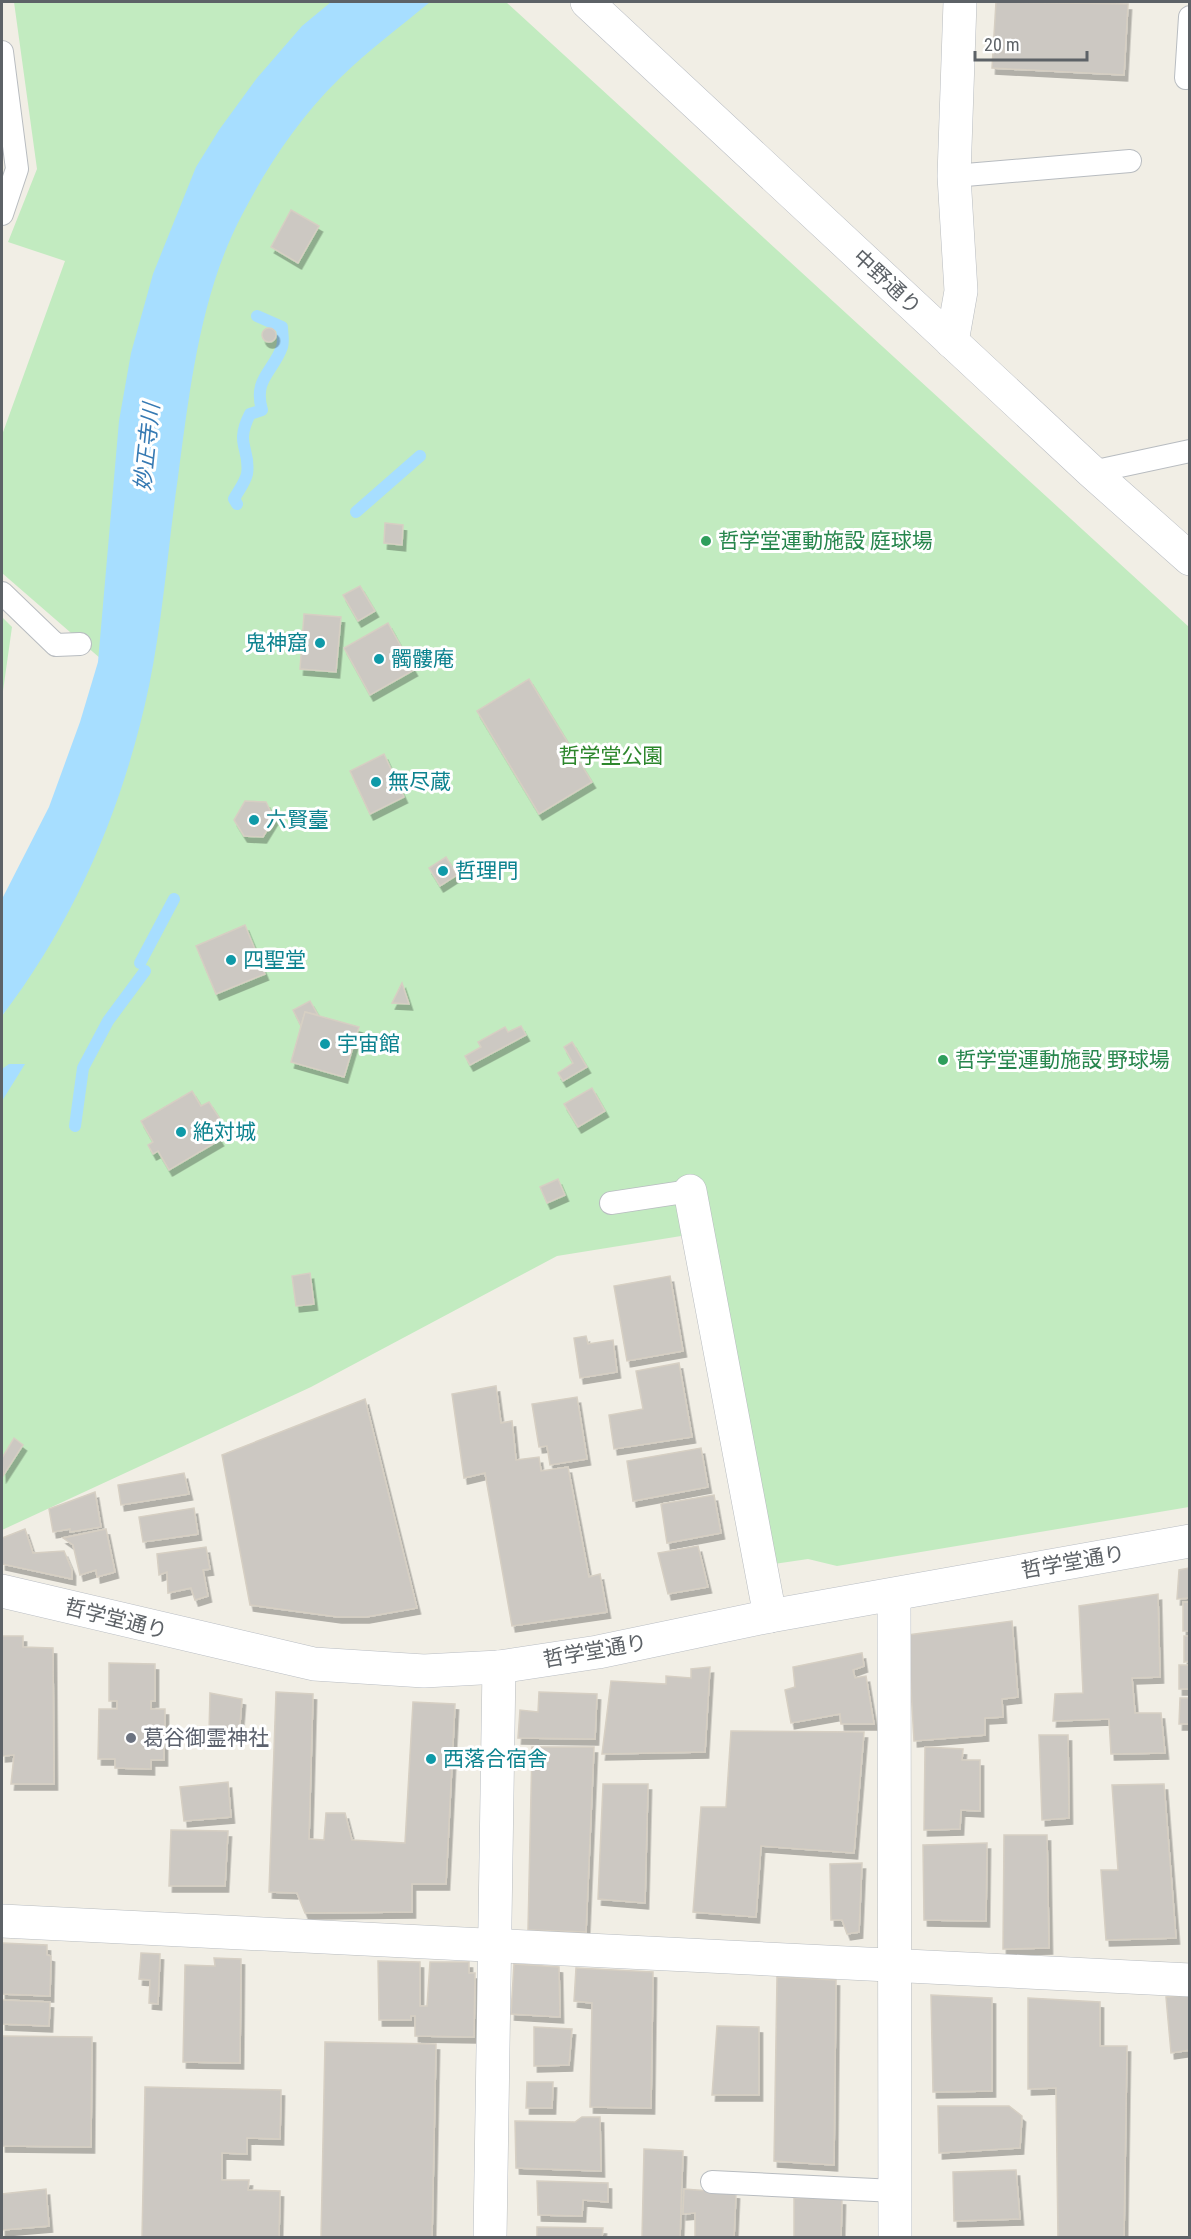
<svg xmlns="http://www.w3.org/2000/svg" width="1191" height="2239" viewBox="0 0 1191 2239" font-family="'Roboto Condensed','Noto Sans JP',sans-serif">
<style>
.green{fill:#c2ebc0}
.water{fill:#a7deff}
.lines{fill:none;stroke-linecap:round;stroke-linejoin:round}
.stream{stroke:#a7deff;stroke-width:12}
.building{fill:#ccc8c2;stroke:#d6cfc3;stroke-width:1.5;filter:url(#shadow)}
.lane-casing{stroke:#b8bcc0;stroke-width:24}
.street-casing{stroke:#b8bcc0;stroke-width:34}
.secondary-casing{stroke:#b9bdc3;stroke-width:34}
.lane{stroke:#fff;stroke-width:22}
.street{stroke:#fff;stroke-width:33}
.secondary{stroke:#fff;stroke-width:33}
.leisure-dot{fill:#2e9e5b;stroke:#fff;stroke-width:2}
.culture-dot{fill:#0f9aa8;stroke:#fff;stroke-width:2}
.worship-dot{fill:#6b7280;stroke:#fff;stroke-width:2}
.labels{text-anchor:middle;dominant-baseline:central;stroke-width:6;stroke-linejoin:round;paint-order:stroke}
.street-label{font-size:21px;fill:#5d6267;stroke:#fff}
.leisure-label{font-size:21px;fill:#27864d;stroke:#fff;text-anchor:start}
.culture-label{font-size:21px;fill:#0d838f;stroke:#fff;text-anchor:start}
.park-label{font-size:21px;fill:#2d872c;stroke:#fff}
.worship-label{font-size:21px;fill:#5b616d;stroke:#fff;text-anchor:start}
.water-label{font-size:22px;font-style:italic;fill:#367ab3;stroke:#fff}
</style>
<defs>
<filter id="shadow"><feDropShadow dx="3.5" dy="6" stdDeviation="0" flood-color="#0004"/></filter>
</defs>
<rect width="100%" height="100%" fill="#f1eee5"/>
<!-- green -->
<g class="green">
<polygon points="14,2 506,2 1189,627 1189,1507 837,1566 808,1559 774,1564 706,1232 557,1256 311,1387 2,1530 2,1016 54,937 131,685 2,573 2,435 65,261 8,242 37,169"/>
<polygon points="2,617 12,627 2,698"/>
</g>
<!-- water -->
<g class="water">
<path d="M331 2H430C400 27 367 51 339 79 300 117 268 165 243 213 200 293 190 389 178 477 168 546 163 618 149 686 124 805 76 919 2 1016V899L49 807 80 722 98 662 119 421 131 353 153 274 196 167 219 130 257 78 302 26Z"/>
<polygon points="9,1064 25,1064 2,1101 2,1069"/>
</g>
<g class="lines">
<!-- stream -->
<g class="stream">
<path d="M237 504 234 499C238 491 245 483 247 474 251 449 234 445 250 414L262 410C253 379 273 372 282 347 284 341 282 333 282 327L257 316"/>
<polyline points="356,512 420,456"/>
<polyline points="140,963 174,899"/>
<polyline points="75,1126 83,1068 108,1021 145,971"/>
</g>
</g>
<!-- building -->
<g class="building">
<polygon points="996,2 1128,4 1124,75 992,68"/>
<polygon points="291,210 319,226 298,263 271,247"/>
<circle cx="269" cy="335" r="7"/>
<polygon points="385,523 403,525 402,545 384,543"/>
<polygon points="360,586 375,611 358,621 343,595"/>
<polygon points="304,614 341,617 336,672 300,669"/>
<polygon points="388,623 414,670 370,695 344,648"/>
<polygon points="529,679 592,782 539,814 477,711"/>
<polygon points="384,754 404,797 370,814 350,771"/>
<polygon points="245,801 266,802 274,819 263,837 244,836 234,820"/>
<polygon points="446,857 457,875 440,886 429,868"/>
<polygon points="245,925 265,974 216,994 196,946"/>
<polygon points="402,983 409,1004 392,1003"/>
<polygon points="310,1001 318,1015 305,1012 301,1026 293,1010"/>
<polygon points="305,1012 359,1027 344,1077 291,1062"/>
<polygon points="521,1026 526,1035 470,1065 465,1056 481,1047 478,1042 505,1027 508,1032"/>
<polygon points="572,1042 587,1067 563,1081 558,1073 573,1063 564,1047"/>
<polygon points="592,1088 605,1111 578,1127 564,1104"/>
<polygon points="192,1091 201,1106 209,1102 220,1119 211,1124 220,1140 169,1170 158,1151 153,1154 148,1145 153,1142 141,1121"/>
<polygon points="558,1179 565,1195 547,1203 540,1187"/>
<polygon points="310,1273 314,1304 296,1306 292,1276"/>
<polygon points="670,1276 683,1351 627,1361 614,1286"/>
<polygon points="586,1336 588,1344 613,1340 617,1372 580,1378 574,1338"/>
<polygon points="679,1363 692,1437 614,1449 609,1415 643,1409 636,1371"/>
<polygon points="496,1386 501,1423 512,1421 516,1460 539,1457 541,1471 568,1467 589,1577 600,1574 607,1612 512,1626 485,1473 464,1478 452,1394"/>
<polygon points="577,1397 587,1459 550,1465 547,1446 539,1447 532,1404"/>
<polygon points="365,1399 417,1608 366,1617 338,1617 250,1605 222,1455"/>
<polygon points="14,1438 23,1445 3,1476 2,1458"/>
<polygon points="701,1448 708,1487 633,1501 627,1461"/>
<polygon points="184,1473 189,1494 121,1505 118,1485"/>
<polygon points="95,1492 101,1527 70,1532 70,1529 53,1532 49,1509"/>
<polygon points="714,1495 721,1533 667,1543 661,1504"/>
<polygon points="194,1508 198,1534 143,1542 139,1517"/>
<polygon points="25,1529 33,1553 64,1551 72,1570 72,1579 2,1564 2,1538"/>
<polygon points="106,1529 115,1572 97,1577 96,1570 80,1575 73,1545 63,1538"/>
<polygon points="698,1546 708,1587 668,1594 658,1553"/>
<polygon points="206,1547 210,1569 203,1570 208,1596 195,1600 191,1588 168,1593 167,1572 159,1575 157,1554"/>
<polygon points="1190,1568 1190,1598 1177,1599 1179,1570"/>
<polygon points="1158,1594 1160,1677 1132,1678 1135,1713 1161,1713 1165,1753 1111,1754 1109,1719 1053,1721 1055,1694 1083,1693 1079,1606"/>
<rect x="1183" y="1602" width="7" height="29"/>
<polygon points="1012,1621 1018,1697 1002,1699 1003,1717 985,1718 985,1735 914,1741 908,1635"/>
<polygon points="2,1636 23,1636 23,1647 53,1648 54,1784 11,1784 14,1755 2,1756"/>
<polygon points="1184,1636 1190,1636 1190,1661 1184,1662"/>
<polygon points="862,1653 864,1666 853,1670 855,1678 866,1676 874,1724 841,1724 840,1714 791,1723 785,1690 795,1687 793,1667"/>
<polygon points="109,1663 155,1664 155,1701 151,1701 151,1709 165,1709 165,1730 170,1730 170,1736 164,1739 164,1760 151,1760 151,1769 115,1768 115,1759 98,1759 99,1709 117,1709 117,1701 109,1701"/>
<rect x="1179" y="1665" width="11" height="24"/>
<polygon points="710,1667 705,1752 602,1754 611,1681 666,1684 666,1676 691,1678 691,1669"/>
<polygon points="276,1692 313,1694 309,1839 324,1840 326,1813 345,1813 352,1840 405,1843 413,1702 455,1704 446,1884 412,1884 412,1912 305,1913 297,1893 269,1892"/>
<polygon points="539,1692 597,1694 595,1739 518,1738 520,1710 538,1712"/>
<polygon points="210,1693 242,1699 239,1736 209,1733"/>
<polygon points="1180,1698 1190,1698 1190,1724 1179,1724"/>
<polygon points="731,1731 864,1732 854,1853 761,1846 756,1917 693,1912 701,1807 726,1807"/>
<polygon points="1039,1735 1068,1735 1069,1818 1042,1820"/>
<polygon points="532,1747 594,1747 586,1932 528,1930"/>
<polygon points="925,1747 963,1749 962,1760 980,1760 980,1811 961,1810 960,1829 924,1830"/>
<polygon points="228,1782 231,1817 184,1821 180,1787"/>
<polygon points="603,1784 648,1784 645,1903 598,1899"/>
<polygon points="1164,1784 1176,1938 1106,1940 1101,1870 1118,1870 1112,1785"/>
<polygon points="171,1830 228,1831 225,1886 169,1886"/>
<polygon points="1004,1835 1047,1835 1049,1948 1003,1949"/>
<polygon points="987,1843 986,1921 924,1920 923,1845"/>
<polygon points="862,1863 859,1932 847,1934 842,1920 831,1920 830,1864"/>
<polygon points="2,1943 47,1945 47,1955 51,1956 50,1996 2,1994"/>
<polygon points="141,1953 160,1954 158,2004 149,2003 150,1980 139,1979"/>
<polygon points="214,1958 241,1959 240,2063 183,2062 185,1965 215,1966"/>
<polygon points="378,1961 420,1962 420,2006 427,2006 430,1962 469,1962 469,1973 475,1973 474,2037 415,2036 415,2016 411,2016 411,2020 379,2020"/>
<polygon points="514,1964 559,1967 560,2017 511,2014"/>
<polygon points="576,1968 653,1972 651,2108 590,2107 592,2003 574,2001"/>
<polygon points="777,1977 836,1980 834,2165 774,2161"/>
<polygon points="931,1995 992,1998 992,2091 933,2092"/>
<polygon points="1190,1995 1190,2050 1171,2053 1166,1997"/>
<polygon points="1028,1998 1100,2002 1100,2046 1127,2046 1124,2238 1058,2238 1056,2088 1028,2089"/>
<polygon points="2,2000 50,2002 49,2026 2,2024"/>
<polygon points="717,2026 759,2027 759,2095 712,2095"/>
<polygon points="534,2027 572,2029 569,2065 534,2066"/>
<polygon points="2,2036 92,2037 91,2147 2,2146"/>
<polygon points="325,2042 436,2044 432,2238 321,2238"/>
<polygon points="527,2082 553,2082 552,2108 526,2108"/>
<polygon points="145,2087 281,2090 280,2139 247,2138 247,2154 222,2153 222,2180 249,2180 248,2190 280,2191 279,2238 142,2238"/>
<polygon points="938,2106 1009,2106 1022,2116 1020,2148 939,2153"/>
<polygon points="582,2117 600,2117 601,2171 516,2168 515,2121 575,2122"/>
<polygon points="644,2149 683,2151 680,2238 642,2238"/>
<polygon points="1016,2170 1020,2219 954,2221 953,2172"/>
<polygon points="537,2181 608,2183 608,2202 583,2200 582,2216 538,2215"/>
<polygon points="46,2189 49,2226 2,2230 2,2194"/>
<polygon points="684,2189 736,2193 734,2238 695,2238 695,2213 683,2214"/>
<polygon points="794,2198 842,2199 841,2238 794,2238"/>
<polygon points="537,2227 603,2228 602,2238 537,2238"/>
</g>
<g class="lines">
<!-- lane casing -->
<g class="lane-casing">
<g id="lane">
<polyline points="2,52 17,169 2,214"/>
<polyline points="1186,78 1190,17"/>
<polyline points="954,176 1130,161"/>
<polyline points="1092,472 1190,451"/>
<polyline points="2,593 56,645 80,644"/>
<polyline points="611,1203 690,1191"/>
<polyline points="712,2182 895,2191"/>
</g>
</g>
<!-- street casing -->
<g class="street-casing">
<g id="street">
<polyline points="952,342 961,291 954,176 960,2"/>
<polyline points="690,1191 770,1616"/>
<polyline points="894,1595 895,2238"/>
<polyline points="2,1921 1190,1980"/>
<polyline points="490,2238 499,1667"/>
</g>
</g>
<!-- secondary casing -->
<g class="secondary-casing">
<g id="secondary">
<polyline points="587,2 1092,472 1190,559"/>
<polyline points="2,1591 314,1664 424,1671 499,1667 598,1652 770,1616 1190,1541"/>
</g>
</g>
<!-- lane -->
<use href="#lane" class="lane"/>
<!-- street -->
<use href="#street" class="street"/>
<!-- secondary -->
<use href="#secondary" class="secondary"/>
</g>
<!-- markers -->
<g class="leisure-dot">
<circle cx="706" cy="541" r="6"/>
<circle cx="943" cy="1060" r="6"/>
</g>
<g class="culture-dot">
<circle cx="320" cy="643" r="6"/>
<circle cx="379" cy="659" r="6"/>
<circle cx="376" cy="782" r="6"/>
<circle cx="254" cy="820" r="6"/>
<circle cx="443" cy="871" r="6"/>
<circle cx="231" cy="960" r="6"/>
<circle cx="325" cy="1044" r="6"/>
<circle cx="181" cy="1132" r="6"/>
<circle cx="431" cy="1759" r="6"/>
</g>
<circle class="worship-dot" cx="131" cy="1738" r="6"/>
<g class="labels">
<!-- street labels -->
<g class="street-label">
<text transform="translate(887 282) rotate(43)">中野通り</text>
<text transform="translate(1073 1562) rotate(-10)">哲学堂通り</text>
<text transform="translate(116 1619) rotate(14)">哲学堂通り</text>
<text transform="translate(595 1651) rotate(-10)">哲学堂通り</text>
</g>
<!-- leisure labels -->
<g class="leisure-label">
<text x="718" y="541">哲学堂運動施設 庭球場</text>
<text x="955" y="1060">哲学堂運動施設 野球場</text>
</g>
<!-- culture labels -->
<g class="culture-label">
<text x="308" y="643" text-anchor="end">鬼神窟</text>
<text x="391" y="659">髑髏庵</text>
<text x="388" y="782">無尽蔵</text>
<text x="266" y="820">六賢臺</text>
<text x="455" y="871">哲理門</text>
<text x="243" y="960">四聖堂</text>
<text x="337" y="1044">宇宙館</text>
<text x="193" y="1132">絶対城</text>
<text x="443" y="1759">西落合宿舎</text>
</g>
<!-- park labels -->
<g class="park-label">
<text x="611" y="756">哲学堂公園</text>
</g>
<!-- worship labels -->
<g class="worship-label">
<text x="143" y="1738">葛谷御霊神社</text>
</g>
<!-- water labels -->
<g class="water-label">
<text transform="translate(147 447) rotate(-84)">妙正寺川</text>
</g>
</g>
<!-- border -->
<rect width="1191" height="2239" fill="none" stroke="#5d6267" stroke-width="6"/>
<!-- scale -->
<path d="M975 51v9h112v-9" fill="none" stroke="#5d6267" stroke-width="3"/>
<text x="984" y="51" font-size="18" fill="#5d6267" stroke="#ffffff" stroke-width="4.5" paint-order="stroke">20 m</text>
</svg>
